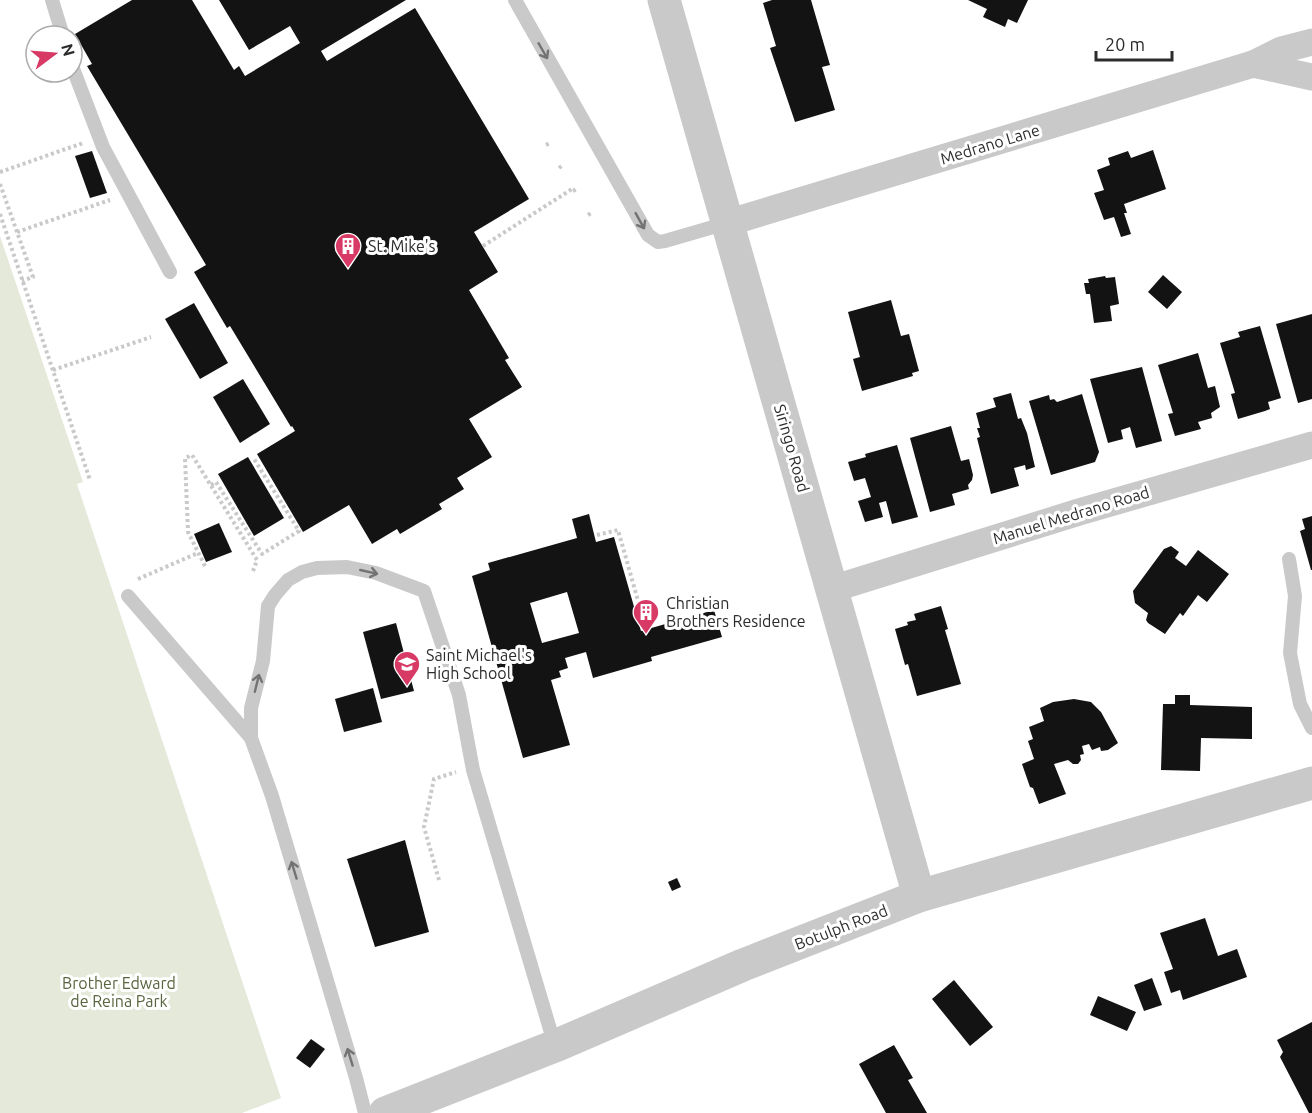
<svg xmlns="http://www.w3.org/2000/svg" width="1312" height="1113" viewBox="0 0 1312 1113" font-family="Ubuntu,sans-serif">
<style>
.green{fill:#e5e9da}
.building{fill:#131313;fill-rule:evenodd}
.lines{fill:none;stroke-linecap:round;stroke-linejoin:round}
.path{stroke:#c9c9c9;stroke-width:4;stroke-dasharray:3 3;stroke-linecap:butt}
.service{stroke:#c9c9c9;stroke-width:14}
.minor{stroke:#c9c9c9;stroke-width:27}
.tertiary{stroke:#c9c9c9;stroke-width:33}
.oneway{stroke:#737373}
.labels{text-anchor:middle;dominant-baseline:central;stroke-width:6;stroke-linejoin:round;paint-order:stroke}
.street-label{font-size:16px;fill:#2c2c2c;stroke:#fff}
.poi-label{font-size:16px;fill:#2c2c2c;stroke:#fff;text-anchor:start}
.park-label{font-size:16px;fill:#57643d;stroke:#fff}
</style>
<rect width="100%" height="100%" fill="#fff"/>
<!-- green -->
<polygon class="green" points="0,236 83,482 77,484 281,1098 242,1113 0,1113"/>
<!-- building -->
<g class="building">
<polygon points="132,0 192,0 234,70 239,66 245,76 300,43 290,26 249,50 219,0 406,0 321,51 327,61 415,8 529,199 474,232 498,272 469,290 509,358 505,360 522,387 469,419 492,457 457,478 464,489 439,504 442,509 400,534 397,529 372,544 349,505 303,532 257,454 295,431 292,426 291,427 230,326 227,328 194,272 206,265 87,66 92,64 75,34"/>
<polygon points="772,0 811,0 830,65 822,67 835,110 795,122 770,48 776,46 763,3"/>
<polygon points="968,0 1028,0 1017,23 1008,19 1005,27 983,17 987,9"/>
<polygon points="1153,150 1166,189 1124,204 1127,213 1124,213 1131,234 1121,237 1114,217 1104,220 1094,193 1104,190 1097,170 1110,165 1108,158 1128,151 1131,158"/>
<polygon points="92,151 107,193 90,198 75,156"/>
<polygon points="1163,275 1182,292 1167,309 1148,292"/>
<polygon points="1105,276 1106,278 1115,277 1119,304 1110,306 1112,321 1094,323 1090,294 1086,294 1084,283 1089,283 1088,279"/>
<polygon points="891,300 901,336 909,334 919,371 912,373 913,376 862,391 853,359 860,357 848,312"/>
<polygon points="194,303 228,363 200,379 165,319"/>
<polygon points="1312,314 1312,399 1298,403 1276,324"/>
<polygon points="1260,326 1281,398 1268,402 1270,409 1265,411 1238,419 1231,394 1235,393 1220,343 1240,337 1238,332"/>
<polygon points="1198,353 1208,388 1215,386 1220,407 1211,413 1212,418 1198,422 1201,429 1175,436 1168,414 1173,413 1158,365"/>
<polygon points="1142,367 1162,441 1136,448 1130,427 1121,430 1123,439 1108,443 1090,379"/>
<polygon points="243,379 270,424 240,443 213,397"/>
<polygon points="1011,393 1018,419 1021,418 1027,433 1035,467 1026,470 1025,465 1014,468 1019,486 991,494 977,438 980,437 977,428 980,428 976,413 996,407 993,398"/>
<polygon points="1082,394 1099,452 1095,462 1051,475 1029,401 1049,395 1050,400 1054,399 1057,402"/>
<polygon points="951,426 961,461 969,459 973,475 972,480 968,485 969,489 952,494 955,505 930,512 910,438"/>
<polygon points="897,445 918,517 892,524 886,501 879,503 883,517 865,522 858,501 871,497 865,478 854,481 848,462 866,457 865,454"/>
<polygon points="248,457 284,518 254,536 218,474"/>
<path d="M589 514 596 542 614 537 641 631 714 610 722 637 651 657 652 661 593 678 586 652 565 658 568 668 559 671 561 677 551 680 570 745 523 758 472 576 490 570 488 563 577 538 572 519ZM567 592 579 633 542 643 530 603Z"/>
<polygon points="1312,516 1312,570 1311,570 1300,531 1305,529 1302,519"/>
<polygon points="219,523 232,552 206,562 194,534"/>
<polygon points="1171,546 1179,552 1175,558 1186,566 1198,550 1229,574 1207,602 1198,595 1183,616 1180,613 1165,634 1148,623 1146,620 1148,613 1135,603 1133,591 1164,549"/>
<polygon points="941,606 948,629 945,630 961,684 917,696 908,664 905,665 895,629 908,625 907,622 916,620 914,614"/>
<polygon points="396,623 414,691 381,699 363,632"/>
<polygon points="373,688 382,722 344,732 335,699"/>
<polygon points="1175,695 1190,695 1190,705 1252,707 1252,739 1201,738 1200,771 1161,770 1163,704 1175,704"/>
<polygon points="1074,699 1091,702 1101,712 1118,743 1108,750 1101,751 1100,747 1092,750 1089,744 1082,746 1084,754 1080,755 1081,760 1078,764 1073,764 1068,760 1054,764 1066,794 1039,804 1033,788 1030,787 1022,764 1034,759 1028,741 1033,739 1029,727 1044,721 1040,708 1053,702"/>
<polygon points="405,840 429,932 375,947 347,859"/>
<polygon points="677,878 681,887 672,891 668,882"/>
<polygon points="1205,918 1218,956 1237,949 1247,977 1183,1000 1180,990 1171,993 1164,972 1173,969 1160,933"/>
<polygon points="1152,978 1162,1005 1144,1011 1134,985"/>
<polygon points="954,980 993,1027 970,1046 932,999"/>
<polygon points="1098,996 1136,1012 1127,1031 1090,1015"/>
<polygon points="1312,1022 1312,1113 1309,1113 1280,1057 1283,1052 1277,1040"/>
<polygon points="311,1039 325,1049 310,1068 296,1058"/>
<polygon points="894,1045 913,1078 908,1080 927,1113 886,1113 859,1064"/>
</g>
<g class="lines">
<!-- path -->
<g class="path">
<polyline points="546,145 550,143"/>
<polyline points="559,168 563,165"/>
<polyline points="0,172 83,143"/>
<polyline points="0,184 33,277 22,281"/>
<polyline points="573,191 577,189"/>
<polyline points="0,214 90,480"/>
<polyline points="588,215 591,213"/>
<polyline points="17,232 110,200"/>
<polyline points="483,246 572,189"/>
<polyline points="53,370 151,337"/>
<polyline points="211,485 216,482 262,554 299,531 254,459"/>
<polyline points="597,535 618,530 646,629"/>
<polyline points="205,566 188,532 185,458 192,455 257,560 253,571"/>
<polyline points="138,579 198,553"/>
<polyline points="439,880 424,827 434,779 456,772"/>
</g>
<!-- service -->
<g class="service">
<polyline points="52,0 63,36"/>
<polyline points="515,0 648,235 658,242 665,241 727,223"/>
<polyline points="72,66 103,147 170,272"/>
<polyline points="1289,559 1295,596 1290,653 1300,704 1312,728"/>
<polyline points="128,596 251,738"/>
<polyline points="365,1113 356,1078 272,796 251,738 251,708 263,661 268,606 275,595 288,580 302,572 317,568 347,567 376,573 424,591 459,695 473,770 555,1046"/>
</g>
<!-- minor -->
<g class="minor">
<polyline points="1253,64 1312,77"/>
<polyline points="727,223 1253,64 1281,50 1312,42"/>
<polyline points="832,589 1079,512 1312,445"/>
</g>
<!-- tertiary -->
<g class="tertiary">
<polyline points="664,0 919,896"/>
<polyline points="385,1113 555,1046 743,965 919,896 1312,783"/>
</g>
</g>
<!-- one-way arrows -->
<defs><path id="oneway-shaft" d="M-6 0H5M1.5-3L5.5 0L1.5 3" fill="none" stroke-width="1.6" stroke-linecap="round" stroke-linejoin="round" transform="scale(1.5)"/></defs>
<g class="oneway">
<use href="#oneway-shaft" transform="translate(543 51) rotate(60)"/>
<use href="#oneway-shaft" transform="translate(640 221) rotate(61)"/>
<use href="#oneway-shaft" transform="translate(369 572) rotate(13)"/>
<use href="#oneway-shaft" transform="translate(257 683) rotate(-76)"/>
<use href="#oneway-shaft" transform="translate(294 870) rotate(-107)"/>
<use href="#oneway-shaft" transform="translate(350 1057) rotate(-107)"/>
</g>
<!-- icons -->
<defs>
<g id="building-pin" transform="scale(1.35)"><path d="M0 17L-7.5 6A9.5 9.5 0 1 1 7.5 6Z" fill="#d73a65" stroke="#fff"/><path d="M-4-6H4V6H1V3H-1V6H-4ZM-2.5-4.3h1.7v1.8h-1.7ZM.8-4.3h1.7v1.8H.8ZM-2.5-1h1.7V.8h-1.7ZM.8-1h1.7V.8H.8Z" fill="#fff"/></g>
<g id="school-pin" transform="scale(1.35)"><path d="M0 17L-7.5 6A9.5 9.5 0 1 1 7.5 6Z" fill="#d73a65" stroke="#fff"/><path d="M0-5L7-2L0 1L-7-2ZM-4 1L0 2.5L4 1V4Q0 6-4 4Z" fill="#fff"/></g>
</defs>
<g fill-rule="evenodd">
<use href="#building-pin" x="348" y="246"/>
<use href="#building-pin" x="646" y="612"/>
<use href="#school-pin" x="407" y="664"/>
</g>
<g class="labels">
<!-- street labels -->
<g class="street-label">
<text transform="translate(990 144) rotate(-17)">Medrano Lane</text>
<text transform="translate(792 448) rotate(74)">Siringo Road</text>
<text transform="translate(1071 515) rotate(-17)">Manuel Medrano Road</text>
<text transform="translate(841 927) rotate(-21)">Botulph Road</text>
</g>
<!-- poi labels -->
<g class="poi-label">
<text x="368" y="246">St. Mike's</text>
<text x="666" y="603">Christian<tspan x="666" dy="18">Brothers Residence</tspan></text>
<text x="426" y="655">Saint Michael's<tspan x="426" dy="18">High School</tspan></text>
</g>
<!-- park labels -->
<g class="park-label">
<text x="119" y="983">Brother Edward<tspan x="119" dy="18">de Reina Park</tspan></text>
</g>
</g>
<!-- north arrow -->
<g transform="translate(54 54) rotate(74)"><circle r="28" fill="#ffffff" stroke="#ababab" stroke-width="1.5"/>
<path d="M0-4.5L10 22L0 15L-10 22Z" fill="#d73a65"/>
<text y="-9" font-size="16" font-weight="bold" text-anchor="middle" fill="#2c2c2c">N</text>
</g>
<!-- scale -->
<path d="M1096 51v9h76v-9" fill="none" stroke="#2c2c2c" stroke-width="3"/>
<text x="1105" y="51" font-size="18" fill="#2c2c2c" stroke="#ffffff" stroke-width="4.5" paint-order="stroke">20 m</text>
</svg>
